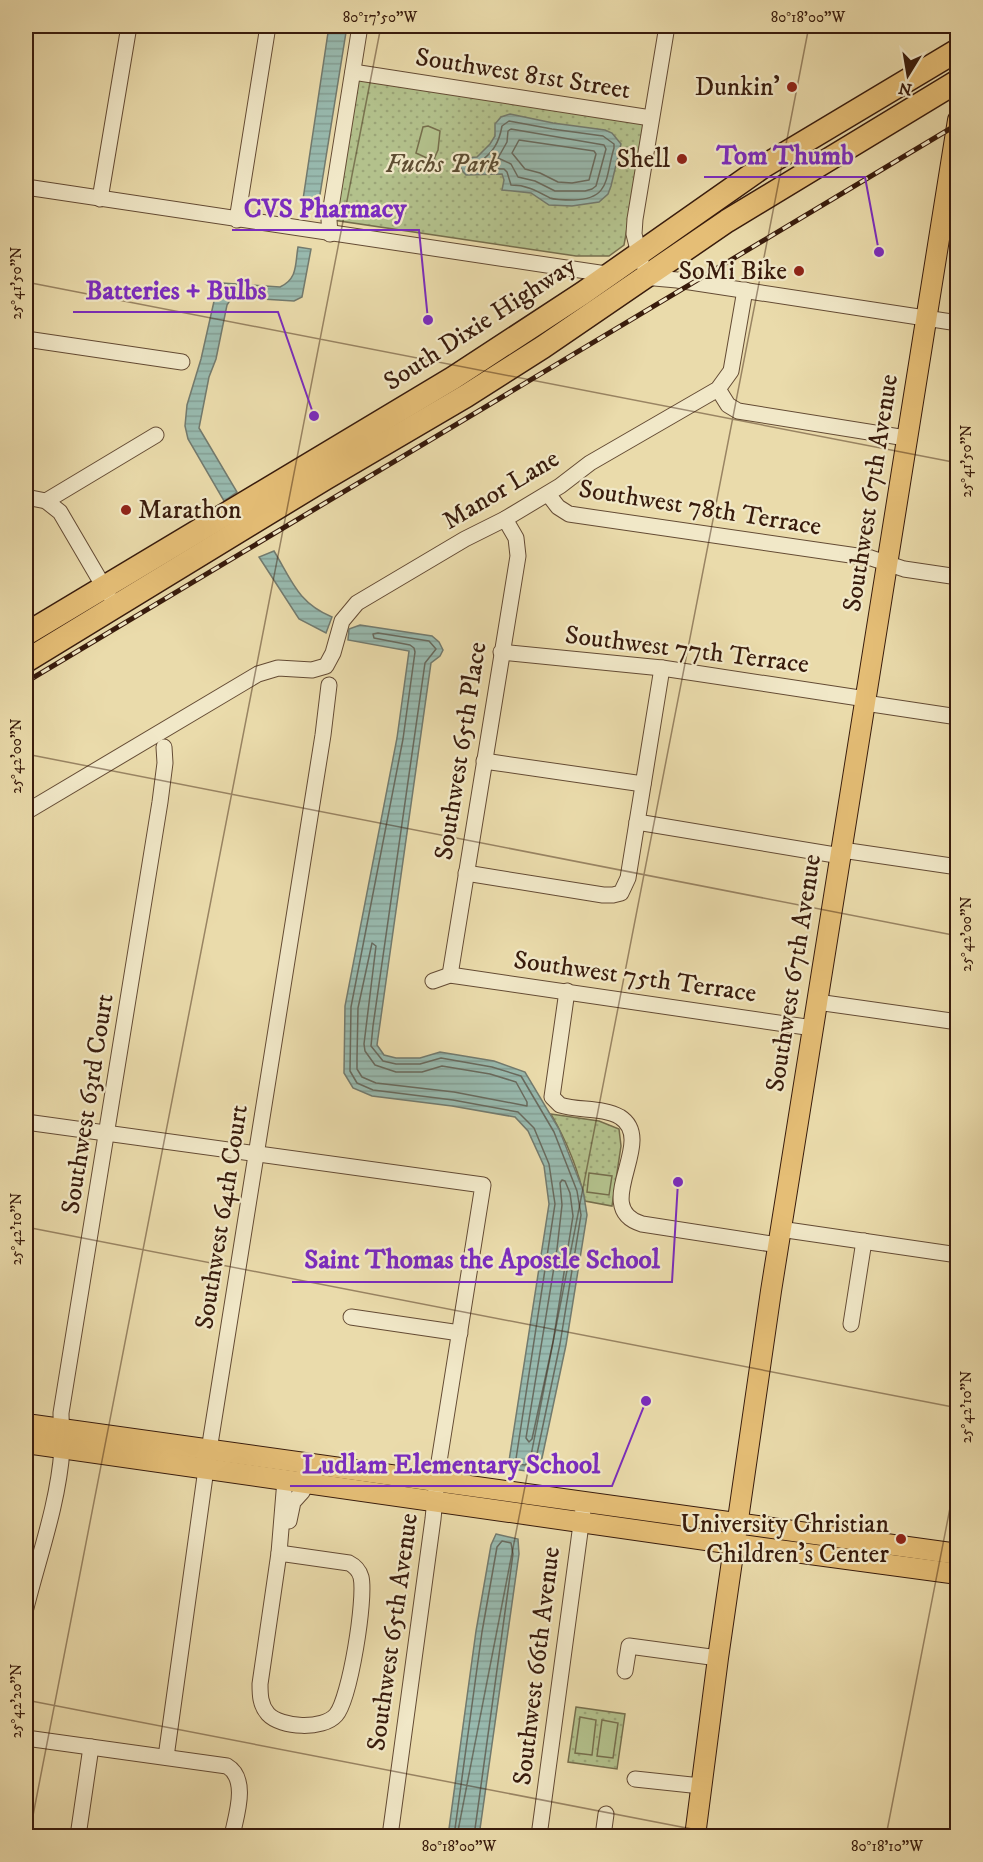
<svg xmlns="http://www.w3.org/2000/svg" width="983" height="1862" viewBox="0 0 983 1862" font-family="'IM FELL DW Pica',serif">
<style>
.grass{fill:url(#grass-dots);stroke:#766e4c;stroke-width:1.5}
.pitch{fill:#b3c18c;stroke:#766e4c;stroke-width:1.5}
.water{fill:url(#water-rules);stroke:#727a6e;stroke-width:1.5}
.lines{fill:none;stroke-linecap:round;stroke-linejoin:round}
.shore{stroke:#686a5e;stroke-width:1.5}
.minor-casing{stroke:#644b34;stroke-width:17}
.major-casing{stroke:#381b0c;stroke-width:22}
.highway-casing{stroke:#381b0c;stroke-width:25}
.minor{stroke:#f1e8c8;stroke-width:15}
.major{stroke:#e5be76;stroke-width:20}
.highway{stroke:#e5be76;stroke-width:22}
.rail-casing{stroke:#381b0c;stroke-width:5}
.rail{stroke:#f1e8c8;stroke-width:3;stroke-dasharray:9;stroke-linecap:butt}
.ticks{fill:none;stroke:#381b0c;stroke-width:1.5;stroke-opacity:0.45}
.poi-dot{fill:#8f2418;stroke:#f1e8c8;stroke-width:2}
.labels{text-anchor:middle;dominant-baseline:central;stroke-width:4.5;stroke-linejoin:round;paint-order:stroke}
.street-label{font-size:26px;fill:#381b0c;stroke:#f1e8c8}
.poi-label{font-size:26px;fill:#381b0c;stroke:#f1e8c8;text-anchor:end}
.park-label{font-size:26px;font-style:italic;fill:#5d4d32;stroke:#f1e8c8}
.leader{fill:none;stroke:#7b2cbf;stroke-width:2}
.callout-dot{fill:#7b2cbf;stroke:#f1e8c8;stroke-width:2}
.callout-label{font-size:27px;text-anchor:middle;font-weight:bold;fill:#7b2cbf;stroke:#f1e8c8;stroke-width:4.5;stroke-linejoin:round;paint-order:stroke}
.neatline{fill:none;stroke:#381b0c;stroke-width:2}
.ticks-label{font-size:15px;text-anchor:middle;fill:#381b0c}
</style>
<defs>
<pattern id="grass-dots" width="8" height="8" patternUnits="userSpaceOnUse" patternTransform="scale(1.5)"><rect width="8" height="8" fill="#b3c18c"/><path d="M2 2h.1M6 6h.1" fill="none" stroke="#9ba578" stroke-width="1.8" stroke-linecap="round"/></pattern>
<pattern id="water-rules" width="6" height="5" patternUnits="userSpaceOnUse" patternTransform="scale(1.5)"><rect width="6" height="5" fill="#98baaf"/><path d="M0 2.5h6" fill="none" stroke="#849f95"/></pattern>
</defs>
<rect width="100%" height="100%" fill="#eadbab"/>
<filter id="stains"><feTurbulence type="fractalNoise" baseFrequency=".00333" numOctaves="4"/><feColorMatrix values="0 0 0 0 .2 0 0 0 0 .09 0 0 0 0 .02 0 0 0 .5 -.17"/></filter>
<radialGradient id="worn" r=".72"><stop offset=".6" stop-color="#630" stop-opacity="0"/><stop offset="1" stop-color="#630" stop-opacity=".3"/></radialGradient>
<!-- grass -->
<g class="grass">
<polygon points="358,78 646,123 624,245 609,256 576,256 333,220"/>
<path d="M551 1114 599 1121 619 1129 621 1146 612 1206 585 1201C579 1172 566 1140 551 1114Z"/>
<polygon points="576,1707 625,1714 617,1769 568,1762"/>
</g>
<!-- pitch -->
<g class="pitch">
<polygon points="428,126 440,131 438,150 434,159 429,159 416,153 423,127"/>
<polygon points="589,1173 612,1176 609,1195 587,1192"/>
<polygon points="580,1717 596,1720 592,1755 575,1753"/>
<polygon points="602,1720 618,1723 613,1758 597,1756"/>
</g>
<!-- water -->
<g class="water">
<polygon points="329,26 347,26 318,207 302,206"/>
<path d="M510 114 553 123 605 130 612 133 621 144 611 186 608 194 599 202 572 206 549 205 531 193 502 190 504 180 502 174 466 175C460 169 459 166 462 158L477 157 490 144 495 136V124L501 117Z"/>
<path d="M298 247 311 249 302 297 294 301 232 297 227 305 216 359 209 377 199 428 237 492 224 501 188 439 185 426 187 405 201 359 217 288 222 283 280 287C298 279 295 264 298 247Z"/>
<path d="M274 551C292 581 298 603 332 617L326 633 299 619 259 557Z"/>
<polygon points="360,625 432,636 439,642 443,650 440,656 431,663 377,1045 384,1055 396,1058 420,1058 440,1052 494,1061 525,1072 559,1129 583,1190 587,1215 566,1345 542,1458 526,1471 513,1469 509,1461 549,1204 544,1166 528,1131 515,1117 452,1106 372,1096 353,1088 344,1073 345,1006 397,738 409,651 348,640 349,629"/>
<polygon points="496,1534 518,1539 519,1554 479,1836 448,1836 476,1631 491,1545"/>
</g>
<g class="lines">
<!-- shore -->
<g class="shore">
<path d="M509 121 552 129 603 136 614 144V148C605 177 611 199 574 200 568 200 555 200 550 198 537 191 527 185 511 185L507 172 504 169 478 168V163C493 153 499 143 502 126Z"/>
<polygon points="511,129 604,145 606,149 596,186 592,189 585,191 555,191 535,181 518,177 511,164 498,158 507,142 508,131"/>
<polygon points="519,140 594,151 596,154 589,180 572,183 558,182 540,173 525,169 512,153"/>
<polygon points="378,633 429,641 436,649 425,663 373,1026 371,1046 383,1061 396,1064 420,1064 441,1058 492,1067 521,1076 554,1132 577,1191 581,1215 560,1344 537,1454 525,1465 517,1464 516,1459 555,1204 549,1164 534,1128 518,1112 453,1100 373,1090 357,1083 350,1071 351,1007 403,739 415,652 414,648 410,645 374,638 373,634"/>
<polygon points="372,943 376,946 364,1044 365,1051 375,1065 396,1072 422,1072 442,1066 490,1074 516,1082 527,1102 527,1106 454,1092 376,1083 362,1077 357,1069 357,1058 358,1008"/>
<polygon points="562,1180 565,1181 570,1193 573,1216 553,1342 532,1439 529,1442 526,1438 557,1249 562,1205 560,1183"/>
<polyline points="454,1836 482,1632 497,1547 502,1541 511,1543 513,1554 474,1836"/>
</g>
<!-- minor casing -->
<g class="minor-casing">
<g id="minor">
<polyline points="353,72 651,118"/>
<polyline points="26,187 613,275"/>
<polyline points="100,199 129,26"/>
<polyline points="237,220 268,26"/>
<polyline points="330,234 329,220 360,26"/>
<polyline points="641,262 634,234 635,219 667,26"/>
<polyline points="643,277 677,280 958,323"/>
<polyline points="26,339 182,362"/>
<polyline points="718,389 728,405 738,411 906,438"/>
<polyline points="548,494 558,507 569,514 871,558 904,569 958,577"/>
<polyline points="26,497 46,501 60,512 108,594"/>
<polyline points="46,501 156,435"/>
<polyline points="501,652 662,668 866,699"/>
<polyline points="865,703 958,717"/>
<polyline points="484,761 643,784"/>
<polyline points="26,812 258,674 278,668 312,670 326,666 333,653 342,621 357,603 465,539 505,519 560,486 590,463 718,389 731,371 745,290"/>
<polyline points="637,822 841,856"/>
<polyline points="842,850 958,867"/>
<polyline points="466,873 603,895 613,895 621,893 628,878 662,668"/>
<polyline points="450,975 518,556 516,538 505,519"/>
<polyline points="433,981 450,975 813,1028"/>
<path d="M567 991 552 1097 560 1105C578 1111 603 1107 620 1117 658 1141 589 1208 642 1224L778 1245"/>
<polyline points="817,1002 958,1022"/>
<polyline points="26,1122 483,1185 438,1468 433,1519 390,1836"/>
<polyline points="780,1229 958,1255"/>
<polyline points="351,1317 460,1333"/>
<polyline points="851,1324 864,1241"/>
<polyline points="289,1521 293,1502 302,1492 307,1483"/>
<path d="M279 1553 349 1563C355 1566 359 1570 361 1577 366 1598 350 1699 336 1715 323 1730 281 1728 268 1714 260 1705 260 1694 260 1684Z"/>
<polyline points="279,1553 285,1480"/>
<path d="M26 1608C39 1556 58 1504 62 1450 63 1438 61 1425 61 1413L160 802 165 763 164 747"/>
<polyline points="625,1671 629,1646 718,1658"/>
<path d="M26 1738 227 1766C249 1779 236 1816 232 1836"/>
<polyline points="166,1757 206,1469 323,735 329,685"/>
<polyline points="635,1779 701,1786"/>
<polyline points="78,1836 91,1747"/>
<polyline points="539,1836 584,1502"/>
<polyline points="603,1836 606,1814"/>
</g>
</g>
<!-- major casing -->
<g class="major-casing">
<g id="major">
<polyline points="26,1424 958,1554"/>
<polyline points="26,1443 734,1544 958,1574"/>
<polyline points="695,1836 718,1658 771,1291 958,120"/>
</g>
</g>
<!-- highway casing -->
<g class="highway-casing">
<g id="highway">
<polyline points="26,634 453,378 583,293 764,166 958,50"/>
<polyline points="26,661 326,478 466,396 543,347 727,221 958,81"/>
</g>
</g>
<!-- minor -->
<use href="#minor" class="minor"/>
<!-- major -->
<use href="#major" class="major"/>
<!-- highway -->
<use href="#highway" class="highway"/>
<!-- rail casing -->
<g class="rail-casing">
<polyline id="rail" points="26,682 958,124"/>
</g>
<!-- rail -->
<use href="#rail" class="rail"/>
</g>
<!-- ticks -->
<path class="ticks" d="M26 282 958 463M26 754 958 936M26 1227 958 1408M26 1700 728 1836M29 1836 381 26M457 1836 809 26M886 1836 958 1467"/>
<!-- markers -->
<g class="poi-dot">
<circle cx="792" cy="87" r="6"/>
<circle cx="682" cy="159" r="6"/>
<circle cx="799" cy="271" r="6"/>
<circle cx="126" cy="510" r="6"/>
<circle cx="901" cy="1539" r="6"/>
</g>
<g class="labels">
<!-- street labels -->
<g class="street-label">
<text transform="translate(523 74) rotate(9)">Southwest 81st Street</text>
<text transform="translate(480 324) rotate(-33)">South Dixie Highway</text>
<text transform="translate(501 490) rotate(-31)">Manor Lane</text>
<text transform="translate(871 493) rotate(-81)">Southwest 67th Avenue</text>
<text transform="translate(700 508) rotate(9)">Southwest 78th Terrace</text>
<text transform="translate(687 650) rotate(7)">Southwest 77th Terrace</text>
<text transform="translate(461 751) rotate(-81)">Southwest 65th Place</text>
<text transform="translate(794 973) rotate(-81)">Southwest 67th Avenue</text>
<text transform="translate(635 977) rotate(8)">Southwest 75th Terrace</text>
<text transform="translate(88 1104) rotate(-81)">Southwest 63rd Court</text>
<text transform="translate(222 1217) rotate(-81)">Southwest 64th Court</text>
<text transform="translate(393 1632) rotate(-82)">Southwest 65th Avenue</text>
<text transform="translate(537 1666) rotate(-83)">Southwest 66th Avenue</text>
</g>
<!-- poi labels -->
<g class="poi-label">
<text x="780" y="87">Dunkin'</text>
<text x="670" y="159">Shell</text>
<text x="787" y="271">SoMi Bike</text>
<text x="138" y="510" text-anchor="start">Marathon</text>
<text x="889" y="1524">University Christian<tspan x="889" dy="30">Children's Center</tspan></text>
</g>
<!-- park labels -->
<g class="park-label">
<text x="442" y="164">Fuchs Park</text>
</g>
</g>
<!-- callouts -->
<path class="leader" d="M879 252L865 177H704M428 320L419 230H232M314 416L278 312H73M678 1182L672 1282H292M646 1401L612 1486H290"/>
<g class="callout-dot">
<circle cx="879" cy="252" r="6"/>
<circle cx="428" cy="320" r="6"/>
<circle cx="314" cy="416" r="6"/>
<circle cx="678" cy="1182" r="6"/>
<circle cx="646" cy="1401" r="6"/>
</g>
<g class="callout-label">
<text x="785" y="164">Tom Thumb</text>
<text x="325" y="217">CVS Pharmacy</text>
<text x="176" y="299">Batteries + Bulbs</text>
<text x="482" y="1268">Saint Thomas the Apostle School</text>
<text x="451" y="1473">Ludlam Elementary School</text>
</g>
<!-- margin -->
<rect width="983" height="1862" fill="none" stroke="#eadbab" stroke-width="66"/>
<!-- north arrow -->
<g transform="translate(908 75) rotate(191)" stroke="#f1e8c8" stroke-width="4.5" paint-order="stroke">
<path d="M0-4.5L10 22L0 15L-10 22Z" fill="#381b0c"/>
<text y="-9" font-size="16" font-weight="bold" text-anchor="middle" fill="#381b0c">N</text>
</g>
<rect x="33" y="33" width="917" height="1796" class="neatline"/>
<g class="ticks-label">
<text x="380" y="22">80°17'50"W</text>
<text x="808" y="22">80°18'00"W</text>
<text transform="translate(16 283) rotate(-90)" y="5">25°41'50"N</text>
<text transform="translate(966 461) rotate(-90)" y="5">25°41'50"N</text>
<text transform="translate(16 756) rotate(-90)" y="5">25°42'00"N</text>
<text transform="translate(966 934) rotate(-90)" y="5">25°42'00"N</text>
<text transform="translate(16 1229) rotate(-90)" y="5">25°42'10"N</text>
<text transform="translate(966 1407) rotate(-90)" y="5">25°42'10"N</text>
<text transform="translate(16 1701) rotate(-90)" y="5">25°42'20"N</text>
<text x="459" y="1851">80°18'00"W</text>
<text x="887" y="1851">80°18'10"W</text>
</g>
<rect width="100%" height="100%" filter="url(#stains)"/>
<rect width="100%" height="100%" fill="url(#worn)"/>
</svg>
